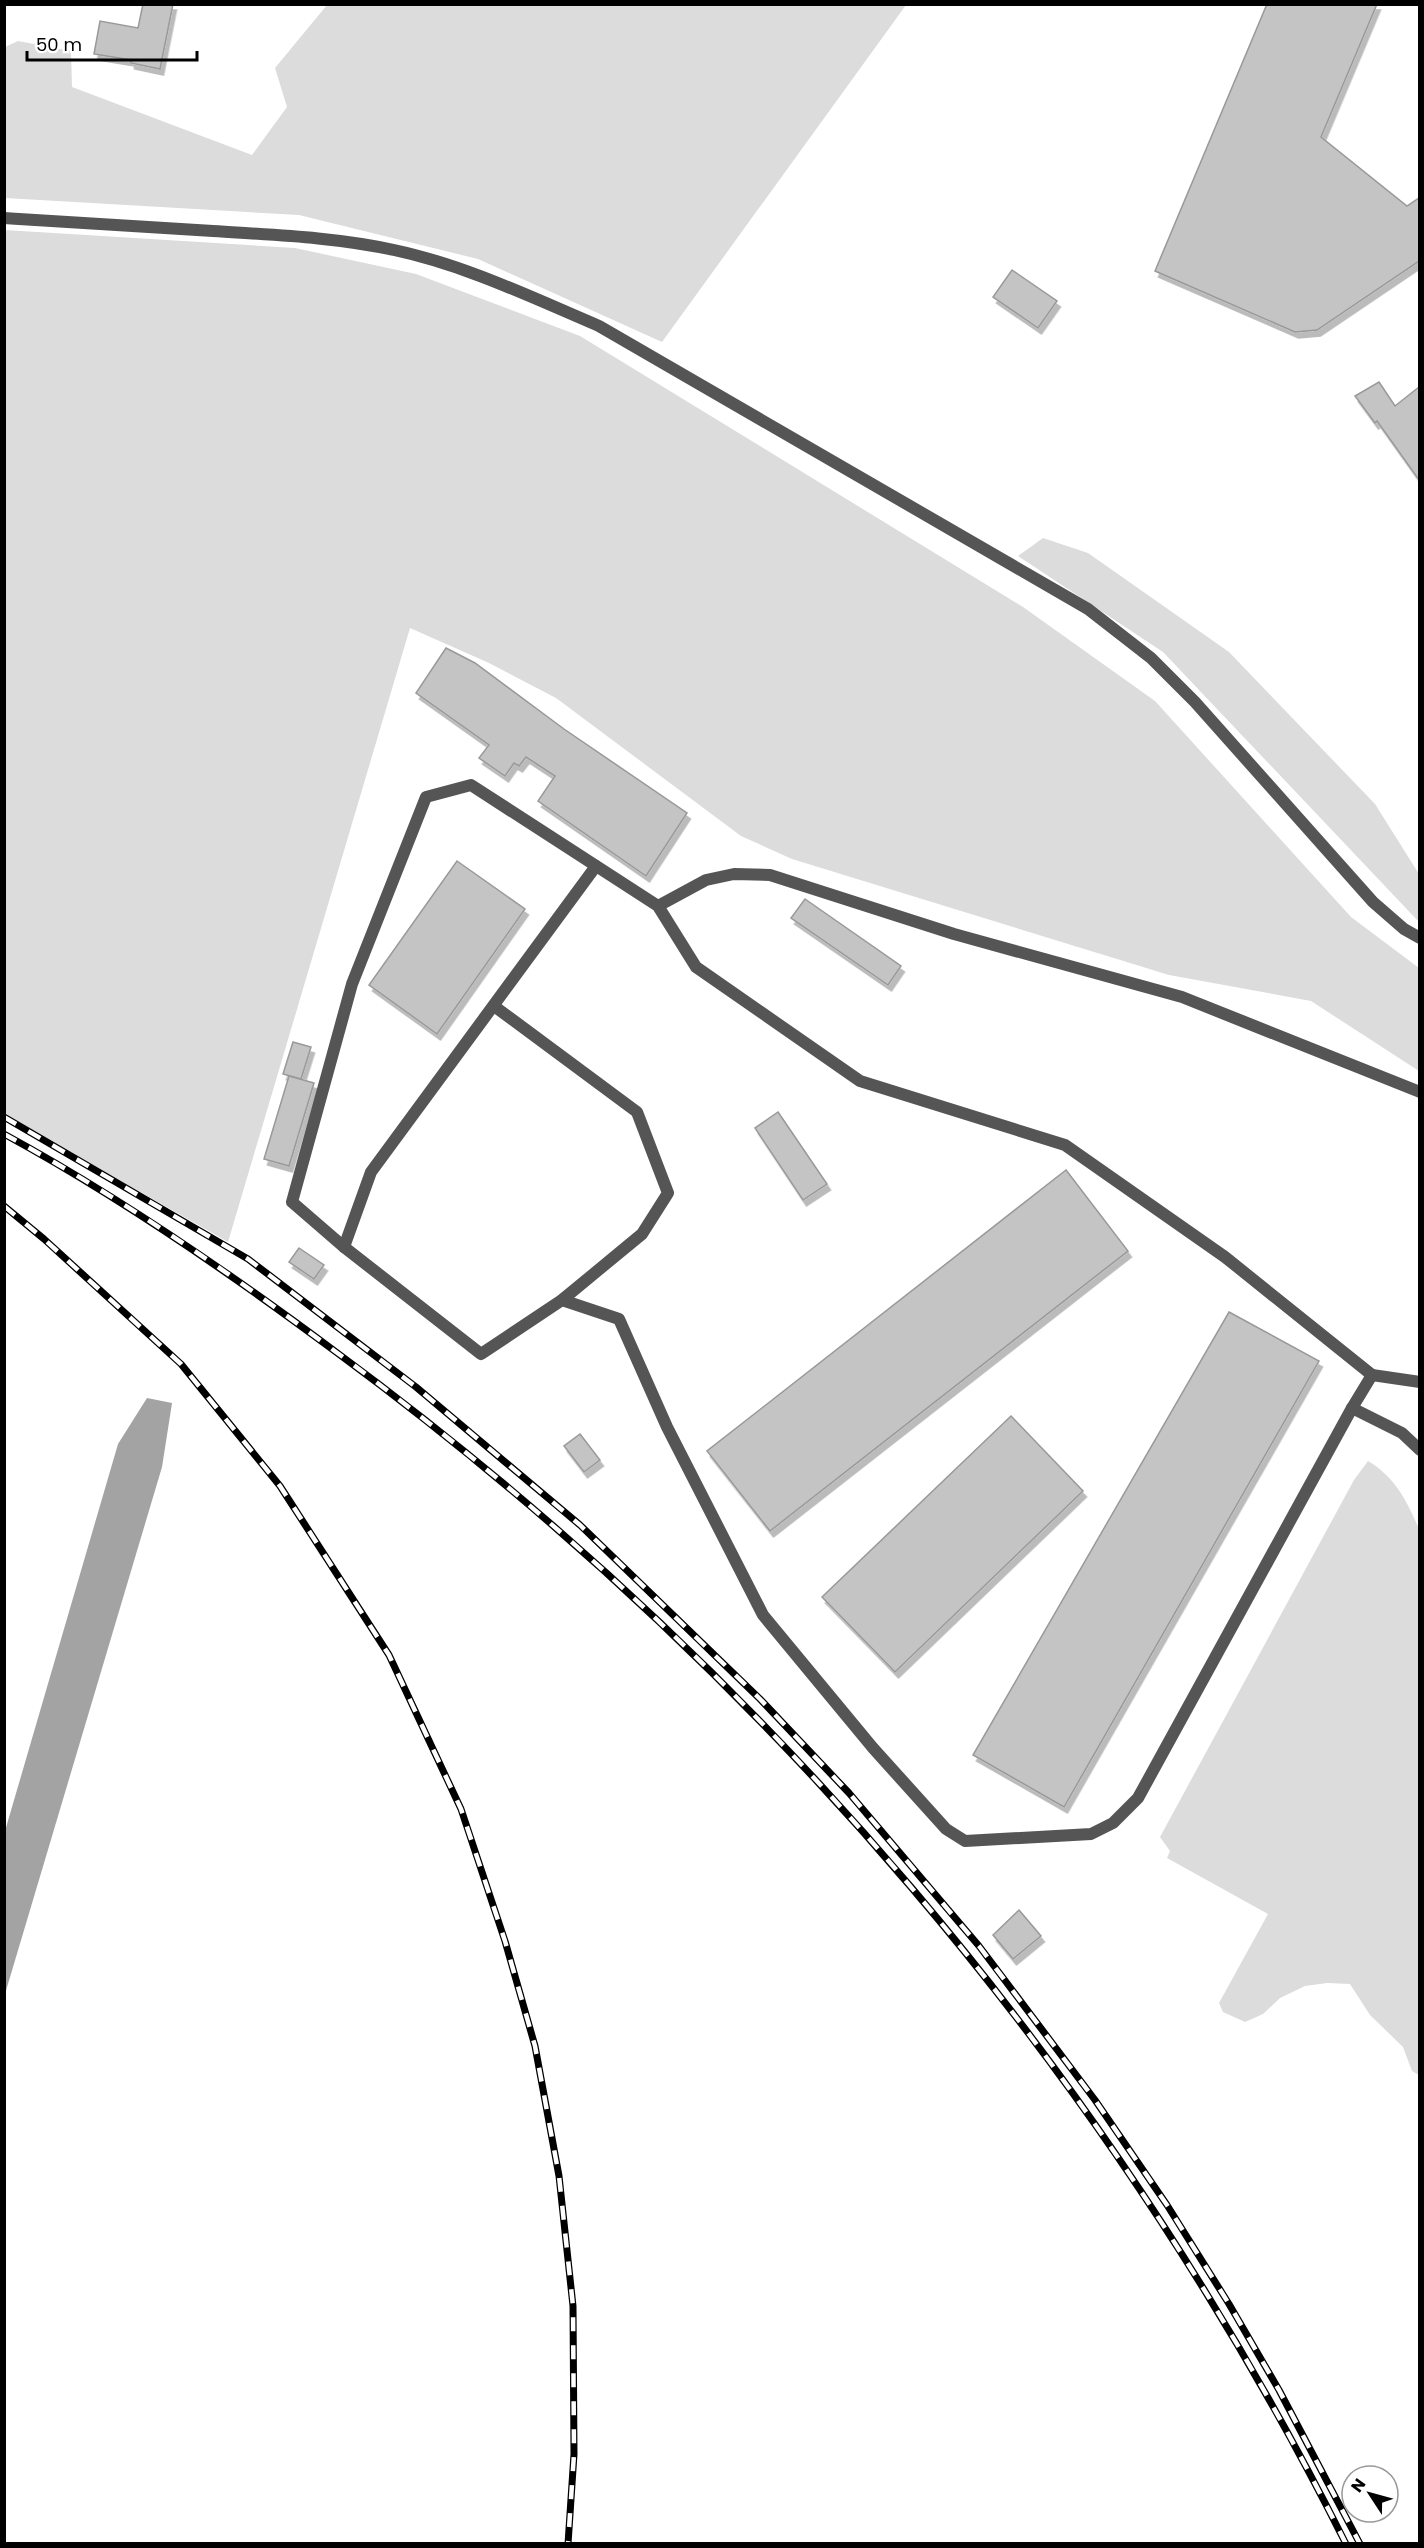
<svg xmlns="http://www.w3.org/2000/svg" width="1424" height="2548" viewBox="0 0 1424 2548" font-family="Poppins,sans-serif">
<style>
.green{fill:#dcdcdc}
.water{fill:#a3a3a3}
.building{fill:#c4c4c4;stroke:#999;stroke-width:1.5;filter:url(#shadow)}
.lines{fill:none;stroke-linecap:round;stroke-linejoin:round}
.service{stroke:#555;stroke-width:12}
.minor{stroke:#555;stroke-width:12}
.rail-casing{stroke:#000;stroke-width:7}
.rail{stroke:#fff;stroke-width:4.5;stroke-dasharray:14;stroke-linecap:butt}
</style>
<defs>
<filter id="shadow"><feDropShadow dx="3.5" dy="6" stdDeviation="0" flood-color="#0004"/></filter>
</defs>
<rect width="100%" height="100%" fill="#fff"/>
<!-- green -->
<g class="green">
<polygon points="327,5 327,4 906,5 662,342 478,259 299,215 5,198 5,47 18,41 71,51 72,87 252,155 287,107 275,68"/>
<polygon points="5,230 295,248 416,274 580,336 1023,607 1155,701 1351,917 1419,968 1419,1071 1311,1001 1169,975 792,859 741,836 556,698 489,663 410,628 228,1242 5,1115"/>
<polygon points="1043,538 1088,553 1229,652 1375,804 1419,874 1419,922 1163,652 1018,556"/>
<path d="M1368 1461C1395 1477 1407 1501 1419 1529V2075L1412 2071 1403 2047 1370 2015 1350 1984 1327 1983 1305 1986 1280 1998 1263 2014 1245 2022 1223 2012 1219 2003 1268 1914 1167 1858 1170 1851 1160 1837 1354 1480Z"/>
</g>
<!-- water -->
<polygon class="water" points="147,1398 172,1403 162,1467 5,1994 5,1831 118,1444"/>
<!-- building -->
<g class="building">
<polygon points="143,4 173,4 160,69 131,63 131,60 94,54 100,21 138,28"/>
<polygon points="1267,4 1377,4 1321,137 1407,206 1419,198 1419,261 1317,330 1295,332 1155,271"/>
<polygon points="1012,270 1057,301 1038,328 993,297"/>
<polygon points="1379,382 1395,406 1419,387 1419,480 1377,421 1375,423 1355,396"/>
<polygon points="446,648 475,663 564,729 687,813 646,876 538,801 555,776 526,757 519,766 514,763 505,776 479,758 489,745 416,693"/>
<polygon points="457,861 525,909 437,1034 369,985"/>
<polygon points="805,899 901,966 888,985 791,918"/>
<polygon points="293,1042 311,1047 301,1079 283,1074"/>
<polygon points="289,1076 314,1083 289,1166 264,1159"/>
<polygon points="778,1112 827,1184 803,1200 755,1128"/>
<polygon points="1066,1170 1128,1251 770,1531 707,1451"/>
<polygon points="299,1248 324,1265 314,1279 289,1262"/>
<polygon points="1229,1312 1319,1361 1064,1807 973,1755"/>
<polygon points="1011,1416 1083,1491 895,1672 822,1597"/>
<polygon points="580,1434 600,1460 584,1472 564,1446"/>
<polygon points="1019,1910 1041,1936 1013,1959 993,1935"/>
</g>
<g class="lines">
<!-- service -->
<g class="service">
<polyline points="658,906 706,880 734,874 770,875 954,934 1182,997 1420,1092"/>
<polyline points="494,1006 637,1112 668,1193 642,1234 562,1300 481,1354 344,1247 292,1202 352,984 426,797 471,785 658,906 696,967 860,1081 1065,1145 1225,1257 1372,1375 1352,1408"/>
<polyline points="344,1247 371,1172 596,866"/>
<polyline points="562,1300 619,1319 667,1427 763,1615 873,1748 946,1829 965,1841 1091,1834 1113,1823 1138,1798 1352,1408 1402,1433 1420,1450"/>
<polyline points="1372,1375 1420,1382"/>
</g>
<!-- minor -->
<path class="minor" d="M4 218C74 222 144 227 213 231 274 235 335 237 394 250 465 265 533 298 599 326L1088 609 1151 658 1195 702 1373 902 1404 929 1420 938"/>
<!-- rail casing -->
<g class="rail-casing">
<g id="rail">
<polyline points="4,1117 248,1259 416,1387 580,1525 760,1699 849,1793 979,1946 1095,2100 1167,2205 1229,2304 1279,2390 1360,2544"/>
<path d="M4 1134C120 1197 230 1273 336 1352 762 1666 1108 2069 1346 2544"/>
<polyline points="4,1206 44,1239 181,1364 280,1486 389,1655 461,1809 505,1941 535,2046 559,2176 573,2306 574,2454 568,2544"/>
</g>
</g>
<!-- rail -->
<use href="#rail" class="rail"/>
</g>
<!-- border -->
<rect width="1424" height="2548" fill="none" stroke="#000000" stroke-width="12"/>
<!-- north arrow -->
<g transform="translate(1370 2494) rotate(306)"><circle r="28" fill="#ffffff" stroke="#999999" stroke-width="1.5"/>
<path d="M0-4.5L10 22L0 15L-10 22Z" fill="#000000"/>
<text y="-9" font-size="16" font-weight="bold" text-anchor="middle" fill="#000000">N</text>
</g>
<!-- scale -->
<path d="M27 51v9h170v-9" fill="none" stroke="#000000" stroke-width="3"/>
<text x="36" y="51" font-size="18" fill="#000000" stroke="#ffffff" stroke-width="4.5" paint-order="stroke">50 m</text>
</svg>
